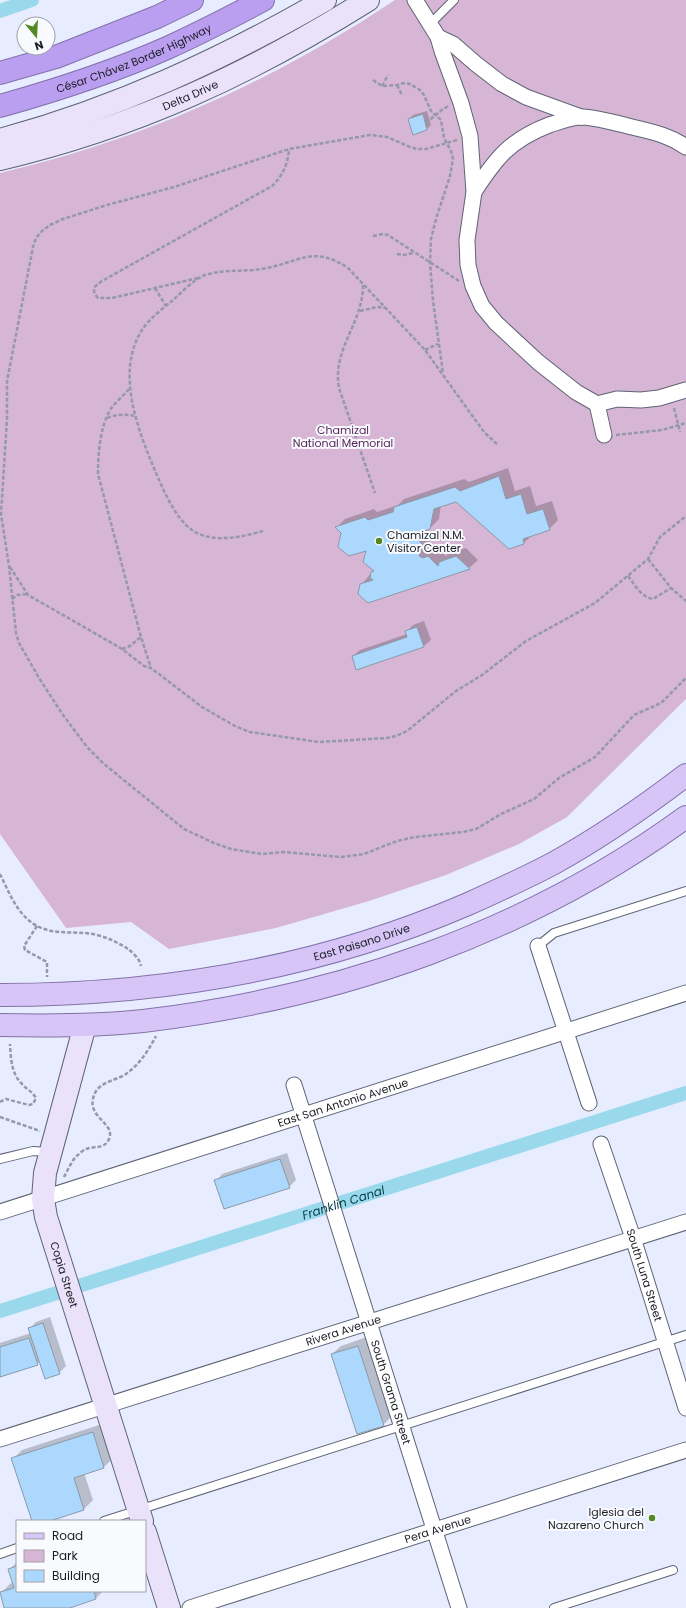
<svg xmlns="http://www.w3.org/2000/svg" width="686" height="1608" viewBox="0 0 686 1608" font-family="Poppins,sans-serif">
<style>
.green{fill:#d6b5d5}
.shadow{fill:#0003}
.lines{fill:none;stroke-linecap:round;stroke-linejoin:round}
.canal{stroke:#99d9eb;stroke-width:14}
.building{fill:#add8fd;stroke:#8b9aa7}
.service-casing{stroke:#5f6474;stroke-width:10}
.minor-casing{stroke:#5f6474;stroke-width:17}
.secondary-casing{stroke:#5f6474;stroke-width:24}
.primary-casing{stroke:#8271a9;stroke-width:24}
.motorway-casing{stroke:#8271a9;stroke-width:24}
.path{stroke:#9599a7;stroke-width:2.5;stroke-dasharray:4 2;stroke-linecap:butt}
.service{stroke:#fff;stroke-width:8}
.minor{stroke:#fff;stroke-width:15}
.secondary{stroke:#eae2fa;stroke-width:22}
.primary{stroke:#d6c5f6;stroke-width:22}
.motorway{stroke:#ba9ef0;stroke-width:22}
.poi-dot{fill:#518923;stroke:#f9fafe;stroke-width:1.5}
.labels{text-anchor:middle;dominant-baseline:central;stroke-width:4;stroke-linejoin:round;paint-order:stroke}
.street-label{font-size:11px;fill:#1b1d24;stroke:#f9fafe}
.park-label{font-size:11px;fill:#572858;stroke:#f9fafe}
.poi-label{font-size:11px;fill:#1b1d24;stroke:#f9fafe;text-anchor:start}
.water-label{font-size:12px;font-style:italic;fill:#003c49;stroke:#f9fafe}
</style>
<rect width="100%" height="100%" fill="#e7edff"/>
<!-- green -->
<path class="green" d="M395 0H686V699L567 817 519 844 446 875 369 901 276 928 169 949 131 922 66 928 0 834V173C144 139 272 82 395 0Z"/>
<!-- shadow -->
<g class="shadow">
<polygon points="427,111 431,125 427,129 413,134 409,119 413,115"/>
<polygon points="508,468 515,491 530,486 536,506 552,501 558,520 549,529 533,534 524,543 456,501 441,505 439,519 430,528 425,530 431,536 428,547 432,550 437,548 446,556 449,553 466,548 478,560 469,568 361,585 374,570 367,549 337,527 345,519 374,509 377,512 398,505 404,499 464,479 469,482"/>
<polygon points="424,621 431,640 424,646 357,668 353,656 360,650 407,634 407,631 413,625"/>
<polygon points="287,1153 296,1180 289,1187 216,1181 222,1174"/>
<polygon points="50,1317 66,1366 59,1373 40,1361 37,1364 0,1376 0,1343 31,1333 30,1328 36,1322"/>
<polygon points="367,1337 392,1416 383,1425 332,1354 341,1346"/>
<polygon points="102,1424 113,1458 104,1467 84,1473 93,1500 84,1509 47,1521 33,1521 13,1459 22,1450"/>
<polygon points="17,1562 17,1591 103,1591 96,1598 66,1608 5,1608 1,1593 10,1584 14,1582 10,1569"/>
</g>
<g class="lines">
<!-- canal -->
<g class="canal">
<polyline points="0,11 32,0"/>
<path id="s1" d="M0 1311 686 1093"/>
</g>
</g>
<!-- building -->
<g class="building">
<polygon points="423,114 427,130 413,135 408,119"/>
<polygon points="499,476 506,499 521,494 527,514 543,509 550,530 523,539 524,544 509,549 456,502 434,509 430,529 413,535 423,545 419,556 423,558 428,556 438,566 439,562 456,556 470,569 368,603 358,594 360,584 373,580 370,578 371,572 374,571 363,562 366,551 349,556 338,547 341,533 335,527 365,517 368,520 393,512 394,507 455,487 460,491"/>
<polygon points="417,627 424,647 356,670 352,656 407,637 405,631"/>
<polygon points="280,1159 290,1188 224,1209 214,1180"/>
<polygon points="43,1323 60,1374 45,1379 28,1328"/>
<polygon points="29,1338 38,1365 0,1377 0,1347"/>
<polygon points="358,1346 384,1426 357,1434 331,1354"/>
<polygon points="93,1432 104,1468 74,1478 84,1510 50,1521 32,1521 11,1458"/>
<polygon points="17,1566 17,1591 94,1591 96,1599 70,1608 4,1608 0,1592 14,1588 8,1569"/>
</g>
<g class="lines">
<!-- service casing -->
<g class="service-casing">
<g id="service">
<polyline points="431,23 454,0"/>
<polyline points="538,946 554,933 686,891"/>
<polyline points="0,1159 33,1151 49,1152"/>
<polyline points="104,1521 686,1335"/>
<polyline points="0,1554 17,1548"/>
<polyline points="554,1608 673,1570"/>
</g>
</g>
<!-- minor casing -->
<g class="minor-casing">
<g id="minor">
<polyline points="415,0 438,37 442,51 461,103 470,136 474,192 467,240 468,265 473,286 482,306 496,323 538,362 576,392 597,404 617,399 641,400 659,398 686,390"/>
<polyline points="438,37 453,44 476,64 502,84 526,97 581,117"/>
<path d="M474 192C496 158 510 140 549 125 559 122 571 117 582 117 599 118 616 123 632 127 652 132 669 135 686 147"/>
<polyline points="597,404 604,435"/>
<polyline points="538,946 589,1103"/>
<path id="s2" d="M294 1085 459 1608"/>
<path id="s3" d="M601 1144 633 1238 686 1408"/>
<path id="s4" d="M0 1212 686 993"/>
<path id="s5" d="M0 1439 686 1222"/>
<path id="s6" d="M190 1608 686 1450"/>
</g>
</g>
<!-- secondary casing -->
<g class="secondary-casing">
<g id="secondary">
<path d="M0 140C117 108 221 60 325 0"/>
<path id="s7" d="M0 159C136 127 250 74 368 0"/>
<path id="s8" d="M85 1025 45 1173 43 1199 46 1217 142 1521"/>
<polyline points="145,1532 169,1608"/>
</g>
</g>
<!-- primary casing -->
<g class="primary-casing">
<g id="primary">
<path id="s9" d="M0 995C161 995 320 968 468 904 497 891 526 878 554 863 601 837 644 807 686 775"/>
<path d="M0 1025C47 1026 96 1026 143 1021 337 998 527 933 686 817"/>
</g>
</g>
<!-- motorway casing -->
<g class="motorway-casing">
<g id="motorway">
<polyline points="0,73 56,57 157,17 192,0"/>
<path id="s10" d="M0 106C57 90 113 72 167 48 200 33 231 17 263 0"/>
</g>
</g>
<!-- path -->
<g class="path">
<polyline points="373,80 382,86 397,85 404,83 410,84 420,90 424,95 431,111 441,120 444,138 451,151 453,159 450,176 436,219 431,239 430,263 433,301 443,373"/>
<polyline points="397,85 402,95"/>
<polyline points="382,86 388,75"/>
<path d="M425 122C435 118 439 110 449 106"/>
<polyline points="457,140 426,149 417,149 410,147 387,137 370,135 289,149 174,187 107,205 63,219 50,225 42,231 36,238 33,247 7,381 7,419 1,514 9,566 16,633 19,643 39,678 63,715 87,747 104,764 184,829 214,843 231,849 262,854 283,852 342,857 364,854 397,841 415,837 463,832 476,829 501,814 534,799 559,778 595,757 634,715 661,703 686,678"/>
<polyline points="373,236 383,234 388,235 459,281"/>
<polyline points="397,254 404,255 413,253"/>
<path d="M198 278 112 298H98C91 290 94 286 102 281L272 186C283 176 288 163 289 149"/>
<path d="M363 285C363 324 332 348 339 388L375 493"/>
<polyline points="155,288 166,306"/>
<polyline points="360,311 377,307 385,308"/>
<polyline points="425,350 438,344"/>
<path d="M129 389C124 395 117 401 112 407 100 425 98 453 98 474L141 637 151 668"/>
<polyline points="674,408 680,432"/>
<path d="M107 418C117 414 125 414 134 416"/>
<polyline points="616,435 662,430 686,423"/>
<path d="M263 531C242 537 215 543 195 532 174 520 160 482 151 461 135 422 117 369 142 330 149 319 162 309 172 301 182 292 193 280 205 275 224 269 243 272 262 269 299 263 312 244 348 268L425 350 484 432 497 444"/>
<polyline points="648,559 671,588 686,601"/>
<polyline points="10,567 28,595 98,635 122,649 144,666 151,668 202,707 235,726 250,732 319,742 387,738 396,736 407,731 456,691 482,675 526,641 595,603 648,559 660,537 686,516"/>
<path d="M628 576C635 585 641 597 653 599L671 588"/>
<polyline points="12,599 17,595 27,594"/>
<polyline points="122,649 130,646 141,637"/>
<path d="M0 874C9 892 17 915 37 926 56 936 78 930 97 935 109 938 119 943 128 949 133 953 140 959 141 966"/>
<polyline points="37,926 24,946 25,950 47,962 47,977"/>
<path d="M0 1102 6 1099 29 1105 33 1104 36 1098C32 1091 26 1089 22 1084 11 1073 11 1059 10 1044"/>
<polyline points="0,1117 40,1131"/>
<path d="M64 1177C68 1170 72 1159 79 1154 81 1152 84 1150 86 1149 94 1146 103 1149 108 1141 119 1123 83 1118 95 1093 100 1082 117 1080 126 1074 140 1064 148 1051 156 1036"/>
</g>
<!-- service -->
<use href="#service" class="service"/>
<!-- minor -->
<use href="#minor" class="minor"/>
<!-- secondary -->
<use href="#secondary" class="secondary"/>
<!-- primary -->
<use href="#primary" class="primary"/>
<!-- motorway -->
<use href="#motorway" class="motorway"/>
</g>
<!-- markers -->
<g class="poi-dot">
<circle cx="379" cy="541" r="4"/>
<circle cx="652" cy="1518" r="4"/>
</g>
<g class="labels">
<!-- street labels -->
<g class="street-label">
<text stroke="none"><textPath href="#s10" startOffset="142">César Chávez Border Highway</textPath></text>
<text stroke="none"><textPath href="#s7" startOffset="201">Delta Drive</textPath></text>
<text stroke="none"><textPath href="#s9" startOffset="367">East Paisano Drive</textPath></text>
<text stroke="none"><textPath href="#s4" startOffset="360">East San Antonio Avenue</textPath></text>
<text stroke="none"><textPath href="#s8" startOffset="258">Copia Street</textPath></text>
<text stroke="none"><textPath href="#s3" startOffset="138">South Luna Street</textPath></text>
<text stroke="none"><textPath href="#s5" startOffset="360">Rivera Avenue</textPath></text>
<text stroke="none"><textPath href="#s2" startOffset="322">South Grama Street</textPath></text>
<text stroke="none"><textPath href="#s6" startOffset="260">Pera Avenue</textPath></text>
</g>
<!-- park labels -->
<g class="park-label">
<text x="343" y="430">Chamizal<tspan x="343" dy="13">National Memorial</tspan></text>
</g>
<!-- poi labels -->
<g class="poi-label">
<text x="387" y="535">Chamizal N.M.<tspan x="387" dy="13">Visitor Center</tspan></text>
<text x="644" y="1512" text-anchor="end">Iglesia del<tspan x="644" dy="13">Nazareno Church</tspan></text>
</g>
<!-- water labels -->
<g class="water-label">
<text stroke="none"><textPath href="#s1" startOffset="360">Franklin Canal</textPath></text>
</g>
</g>
<!-- legend -->
<rect x="16" y="1520" width="130" height="72" fill="#f9fafe" stroke="#a0a2a7"/>
<rect x="24" y="1533" width="20" height="6" fill="#d6c5f6" stroke="#a0a2a7"/>
<text x="52" y="1540" font-size="12" fill="#1b1d24">Road</text>
<rect x="24" y="1550" width="20" height="12" fill="#d6b5d5" stroke="#a0a2a7"/>
<text x="52" y="1560" font-size="12" fill="#1b1d24">Park</text>
<rect x="24" y="1570" width="20" height="12" fill="#add8fd" stroke="#a0a2a7"/>
<text x="52" y="1580" font-size="12" fill="#1b1d24">Building</text>
<!-- north arrow -->
<g transform="translate(36 36) rotate(162)"><circle r="19" fill="#f9fafe" stroke="#a0a2a7"/>
<path d="M0-3L7 15L0 10L-7 15Z" fill="#518923"/>
<text y="-6" font-size="11" font-weight="bold" text-anchor="middle" fill="#1b1d24">N</text>
</g>
</svg>
